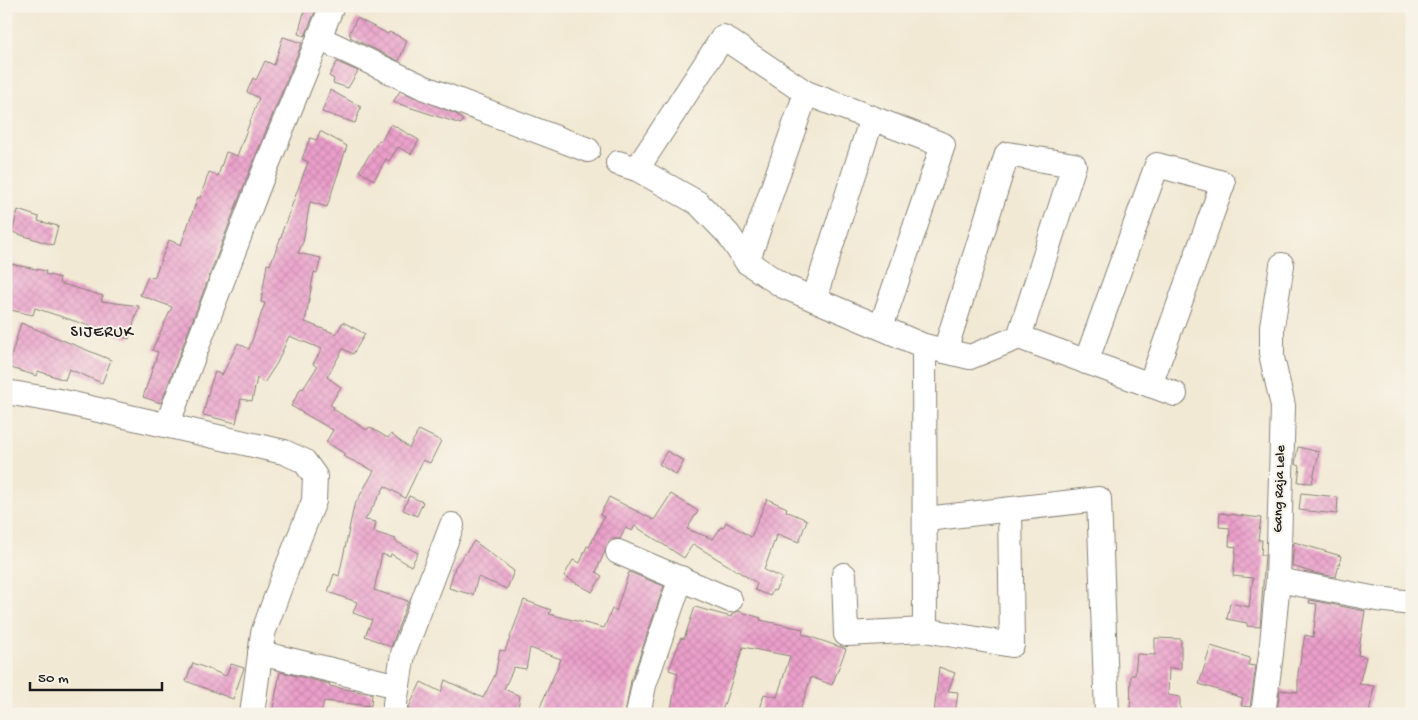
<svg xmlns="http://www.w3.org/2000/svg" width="1418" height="720" viewBox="0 0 1418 720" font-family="'Gochi Hand',sans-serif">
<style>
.building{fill:url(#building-cross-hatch)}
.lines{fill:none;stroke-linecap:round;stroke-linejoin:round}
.minor-casing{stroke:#878278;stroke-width:26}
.minor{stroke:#fff;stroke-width:24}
.labels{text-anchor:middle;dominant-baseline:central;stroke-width:4;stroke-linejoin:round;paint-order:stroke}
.street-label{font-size:14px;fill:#1c1c1c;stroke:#f7f3e8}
.quarter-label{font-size:16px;letter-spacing:1px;fill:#1c1c1c;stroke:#f7f3e8}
</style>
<defs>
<pattern id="building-cross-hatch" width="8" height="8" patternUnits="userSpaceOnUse" patternTransform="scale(1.25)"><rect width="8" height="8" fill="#eb9eca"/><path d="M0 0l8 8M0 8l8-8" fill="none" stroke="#c988ad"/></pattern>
</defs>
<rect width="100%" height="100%" fill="#f7f3e8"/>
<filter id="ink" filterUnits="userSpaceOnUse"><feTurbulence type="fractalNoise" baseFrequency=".02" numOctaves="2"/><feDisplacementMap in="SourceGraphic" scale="10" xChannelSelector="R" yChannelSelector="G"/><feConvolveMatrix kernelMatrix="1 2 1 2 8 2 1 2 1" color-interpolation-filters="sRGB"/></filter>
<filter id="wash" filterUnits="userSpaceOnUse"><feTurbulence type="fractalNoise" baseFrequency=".0096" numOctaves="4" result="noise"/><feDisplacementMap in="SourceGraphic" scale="20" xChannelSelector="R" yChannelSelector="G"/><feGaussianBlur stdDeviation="1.12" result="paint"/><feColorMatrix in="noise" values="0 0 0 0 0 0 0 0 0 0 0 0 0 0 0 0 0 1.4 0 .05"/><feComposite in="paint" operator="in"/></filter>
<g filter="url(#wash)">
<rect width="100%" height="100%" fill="#f2e9d4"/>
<g id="blocks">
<!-- building -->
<g class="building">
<polygon points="305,9 315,11 305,36 298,34"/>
<polygon points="357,18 388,34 389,32 407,40 399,61 350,37 351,35 349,34"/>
<polygon points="283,37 302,43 247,177 161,403 143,397 158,352 152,350 172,307 140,295 148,276 154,278 169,240 181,245 198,197 200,198 209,172 218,176 226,152 237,156 259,98 247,92 253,78 256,80 265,61 274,65"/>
<polygon points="337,62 358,71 348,88 333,83 334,79 329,76"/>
<polygon points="330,90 361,107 355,123 322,112"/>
<polygon points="400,91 456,114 463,120 461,124 393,102"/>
<polygon points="391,124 419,140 411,154 398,147 389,161 386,159 374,180 359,171 379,140 381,141"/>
<polygon points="320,131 347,146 327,207 310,202 303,242 298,253 321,258 317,273 314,272 305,322 336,334 343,322 365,334 353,354 343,349 327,377 341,387 330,405 334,407 333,409 367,430 369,427 388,438 391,434 409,448 419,430 441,441 430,463 423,460 405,498 385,486 365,520 376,522 374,532 396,539 395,541 418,553 411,566 391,554 390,557 382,554 374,590 408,601 391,647 365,636 372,620 353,613 357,602 328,592 334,574 339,576 354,506 374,471 343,456 345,454 326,442 333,430 291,406 301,388 303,389 317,367 313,364 322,349 289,336 277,363 264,383 257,378 252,401 241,399 236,423 203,415 210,386 215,372 222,375 238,343 249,349 265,303 261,302 267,264 270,265 283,232 282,232 308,162 302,159 310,138 317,140"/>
<polygon points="18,210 39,217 38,221 58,226 53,245 12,232"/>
<polygon points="6,263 46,271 45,274 60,278 59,283 103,296 101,301 139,306 129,339 35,308 33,315 6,309"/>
<polygon points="21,323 111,360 102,383 69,369 65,380 38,371 37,376 8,367"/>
<polygon points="1298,447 1319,452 1312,483 1298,482 1300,466 1295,464"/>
<polygon points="667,451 684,461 676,475 659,464"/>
<polygon points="1301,493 1338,497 1337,514 1299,510"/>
<polygon points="671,494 698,511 687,529 713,539 721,527 723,528 726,522 751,537 767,499 787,508 786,511 807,520 799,542 777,534 775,543 774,542 764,570 782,578 775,591 773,590 770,596 755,590 757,583 693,544 684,558 635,526 632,531 625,528 620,539 610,539 596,572 602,576 592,592 564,576 573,560 580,563 587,546 589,547 604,517 600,515 609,497 654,520"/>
<polygon points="409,496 423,502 417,516 403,510"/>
<polygon points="1220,513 1261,518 1258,540 1262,540 1261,555 1265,555 1260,627 1247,626 1247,623 1227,619 1230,603 1249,607 1253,578 1233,576 1236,547 1229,546 1230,528 1219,527"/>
<polygon points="474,541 514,571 507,589 478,577 473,595 449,588 455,567"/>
<polygon points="1294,542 1341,556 1336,577 1314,573 1292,566"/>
<polygon points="629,572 664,586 631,681 625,714 537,714 561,659 530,648 526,669 514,667 504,689 520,696 517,714 409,714 409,707 421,682 441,692 445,680 483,698 495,675 500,650 505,651 524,600 551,610 549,614 604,628 612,609 616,611"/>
<polygon points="1310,600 1365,611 1358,655 1366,657 1359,684 1374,686 1369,714 1278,714 1277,712 1280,690 1298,692 1298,673 1305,635 1313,637 1317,604 1309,603"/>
<polygon points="695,607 731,617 732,614 738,611 761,618 760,620 803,629 802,634 846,649 832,685 811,677 799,714 759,714 764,694 777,697 790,656 743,647 721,714 713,714 695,708 694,714 670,714 678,673 669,670 681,638 684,639"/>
<polygon points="1155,638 1181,639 1181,669 1169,668 1168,695 1180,697 1180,714 1130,714 1131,675 1135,675 1137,654 1155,655"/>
<polygon points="1211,646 1250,658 1248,665 1256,666 1250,707 1241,706 1243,698 1199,684"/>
<polygon points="193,663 226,676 231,664 244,668 233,699 186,681"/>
<polygon points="939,667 955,673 948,691 958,692 955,714 934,714"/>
<polygon points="280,672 330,684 329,686 372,694 371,706 324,701 321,714 272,714"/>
</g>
</g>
</g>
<g filter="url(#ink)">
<use href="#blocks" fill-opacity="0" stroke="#878278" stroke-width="1"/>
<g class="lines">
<!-- minor casing -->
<g class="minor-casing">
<g id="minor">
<polyline points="319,38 425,88 588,150"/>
<polyline points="618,163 637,169 698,203 728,234 747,262 783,286 924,346 970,357 1019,337 1175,394"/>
<polyline points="637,169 723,37 806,93 943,145 881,327"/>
<polyline points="747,262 806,93"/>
<polyline points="814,299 872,118"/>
<polyline points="924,346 925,630"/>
<polyline points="945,351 1007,154 1074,165 1019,337"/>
<polyline points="1086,362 1157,165 1223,183 1150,385"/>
<polyline points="6,392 59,401 284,452 304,461 315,476 314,501 285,573 263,633 252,714"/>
<polyline points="167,425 260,182 332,6"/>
<polyline points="926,519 1099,499 1107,714"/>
<polyline points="618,552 730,600"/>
<polyline points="844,575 846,634 925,630 1012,645 1010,510"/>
<polyline points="1278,580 1377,599 1412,603"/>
<polyline points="260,653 398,686"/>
<polyline points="395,714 395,703 403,654 452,525"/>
<polyline points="638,714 644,685 681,578"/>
<polyline points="1263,714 1271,654 1278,580 1283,406 1272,358 1272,326 1282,265"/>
</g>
</g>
<!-- minor -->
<use href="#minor" class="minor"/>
</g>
</g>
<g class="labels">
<!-- street labels -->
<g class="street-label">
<text transform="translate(1280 489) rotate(-88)">Gang Raja Lele</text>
</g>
<!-- quarter labels -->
<g class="quarter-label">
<text x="102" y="333">SIJERUK</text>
</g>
</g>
<!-- margin -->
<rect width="1418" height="720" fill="none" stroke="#f7f3e8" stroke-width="25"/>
<!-- scale -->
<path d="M30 682v8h132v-8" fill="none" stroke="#1c1c1c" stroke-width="2.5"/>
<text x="38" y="682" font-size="15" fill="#1c1c1c" stroke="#f7f3e8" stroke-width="4" paint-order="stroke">50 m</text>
</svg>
